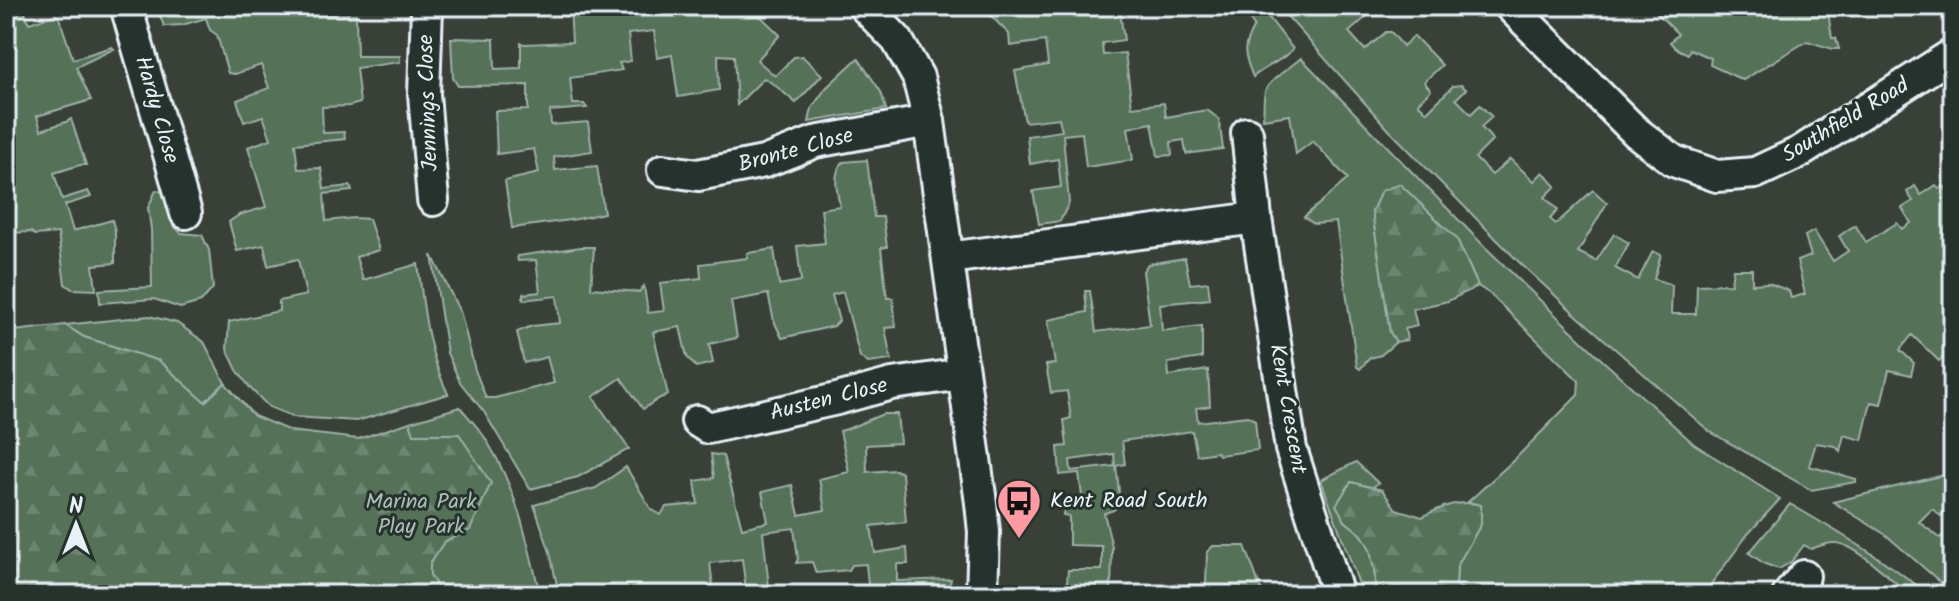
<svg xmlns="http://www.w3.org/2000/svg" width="1959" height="601" viewBox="0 0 1959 601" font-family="Kalam,sans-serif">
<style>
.green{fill:#547159;stroke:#9eb1a8;stroke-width:2;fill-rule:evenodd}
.forest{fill:url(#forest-firs);stroke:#9eb1a8;stroke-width:2}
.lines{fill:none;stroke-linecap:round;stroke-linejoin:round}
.minor-casing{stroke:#e8f1f8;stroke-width:36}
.minor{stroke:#26332d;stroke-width:30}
.labels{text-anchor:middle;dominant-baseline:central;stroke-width:6;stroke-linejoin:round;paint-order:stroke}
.street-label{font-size:22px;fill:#e8f1f8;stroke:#26332d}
.poi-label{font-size:22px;fill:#e8f1f8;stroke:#26332d;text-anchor:start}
.park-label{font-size:22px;fill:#adbeb8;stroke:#26332d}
</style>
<defs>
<pattern id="forest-firs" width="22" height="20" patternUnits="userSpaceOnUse" patternTransform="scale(2)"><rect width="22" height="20" fill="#547159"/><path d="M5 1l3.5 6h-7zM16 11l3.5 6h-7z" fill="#6d8672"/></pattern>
</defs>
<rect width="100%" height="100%" fill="#394037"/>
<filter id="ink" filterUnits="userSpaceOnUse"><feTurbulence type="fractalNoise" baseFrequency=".0125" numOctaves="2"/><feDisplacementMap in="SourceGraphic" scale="16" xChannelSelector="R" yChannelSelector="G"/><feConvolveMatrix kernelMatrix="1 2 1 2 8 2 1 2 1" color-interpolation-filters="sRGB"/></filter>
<g filter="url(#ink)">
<!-- green -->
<g class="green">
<polygon points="6,6 32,6 24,9 29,23 54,15 59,17 73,59 112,47 114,49 76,67 91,100 37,116 41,130 66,122 71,119 86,165 80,165 54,173 62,199 88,191 91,197 65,205 73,231 112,220 115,231 115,263 93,265 96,290 72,289 65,284 58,233 35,235 31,232 6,233"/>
<path d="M156 6H324L326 15 356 14 357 56H400V62L356 68 360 103 349 106 322 107 323 133 344 132 345 139 295 144 298 169 321 168 324 189 350 186 352 191 324 194 326 221 354 218 369 219 379 250 356 257 363 280 418 264C424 311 427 350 448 394L357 421 294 417 269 407 251 389 237 370 227 349 229 322 279 311V301L306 295 298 259 268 266 264 245 237 251 229 222 239 215 266 207 248 147 271 139 263 116 244 122 237 100 269 88 261 65 235 74 228 73 217 35 210 30 206 18 182 25 164 26Z"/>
<polygon points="570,6 586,6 601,19 614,6 701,6 713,17 724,6 750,6 780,35 757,60 775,76 794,57 802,56 822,75 796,103 776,86 764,78 737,105 734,56 718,55 719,90 678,97 672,55 657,58 654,31 628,34 631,61 619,63 622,70 570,78 573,104 584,104 587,108 550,111 551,125 588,122 592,151 554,157 555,170 597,166 604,213 577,219 512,228 505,181 539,173 534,149 497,154 495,111 528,110 528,85 458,86 453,78 451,38 494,39 495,69 521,68 521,43 525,44 572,42"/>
<polygon points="994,6 1119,6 1124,40 1102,43 1103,55 1125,53 1132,107 1164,103 1166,117 1207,110 1219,119 1223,149 1186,154 1184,140 1171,142 1172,155 1158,156 1152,123 1128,128 1133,160 1086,167 1082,133 1063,135 1069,203 1060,221 1039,224 1033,191 1061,187 1058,159 1030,164 1027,136 1062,131 1059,118 1025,122 1015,71 1048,65 1045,41 1010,46 1009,34 988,13"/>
<path d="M1200 6H1260L1293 49C1282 61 1266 66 1253 77 1243 53 1242 48 1254 26L1240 7 1225 14 1202 8Z"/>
<polygon points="1278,6 1368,6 1373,11 1349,32 1365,50 1386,32 1391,32 1403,46 1414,36 1442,65 1424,82 1431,90 1418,103 1427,112 1453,86 1461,85 1466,89 1456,99 1471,114 1480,105 1492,117 1481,127 1493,140 1475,158 1492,175 1510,159 1534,181 1543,172 1556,186 1545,197 1558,210 1550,219 1556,224 1593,190 1607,203 1578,252 1596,261 1614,234 1629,243 1615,268 1638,280 1653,251 1661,255 1654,279 1672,285 1671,314 1696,314 1697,285 1731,284 1733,269 1752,269 1752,284 1769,283 1789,291 1791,298 1805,294 1797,261 1811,256 1805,236 1814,231 1833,261 1848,251 1839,236 1855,225 1866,242 1897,223 1902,229 1911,223 1902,208 1913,201 1907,192 1915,186 1921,195 1936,185 1939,189 1944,186 1951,195 1953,194 1953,357 1947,352 1939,361 1912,335 1900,350 1914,363 1911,375 1889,370 1881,404 1871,402 1862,440 1844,435 1840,451 1835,446 1816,443 1809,466 1856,479 1856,482 1811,490 1709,431 1574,313 1519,262 1389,130"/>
<polygon points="1656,6 1827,6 1832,38 1836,38 1839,49 1833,49 1807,41 1743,80 1710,65 1711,58 1690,49 1688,54 1675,48 1670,42 1678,34 1656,12"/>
<polygon points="858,58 881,92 886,109 809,122 812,108 826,88"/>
<path d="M1301 58 1484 246 1601 359 1694 444 1780 499 1748 534 1703 595H1472L1456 585 1457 566 1481 524 1480 505 1468 502 1516 458 1578 395 1579 381 1490 294 1478 286 1457 239 1372 211 1390 332 1396 342 1381 355 1370 358 1360 369 1357 367 1336 222 1314 224 1304 217 1348 179 1313 141 1296 154 1290 115 1263 119C1264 110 1263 99 1265 91 1268 81 1292 66 1301 58Z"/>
<path d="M867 160 874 217H883L887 247 881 248 887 298H893L896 327 885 328 891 360 868 363 860 357 843 292 832 295 839 321 834 326 782 338 774 321 768 294 731 301 737 338 709 344 713 363 696 367 687 357 680 327 653 332 668 395 660 398 643 409 621 378 593 397 629 449 578 477 530 489 484 412 460 382 447 353 432 255 461 314 475 370 486 398H495L554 383 547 357 524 363 517 332 532 326 560 323 557 296 523 300V294L540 292 536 260 518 261 517 256 581 247H594L591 288 639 292 644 286 648 313 664 311 660 283 701 278 700 264 747 258V253L774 249 779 285 801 281 797 246 825 243 821 209 840 206C837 191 832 174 843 162Z"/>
<polygon points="156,190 163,192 173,225 181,233 202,235 209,250 213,288 201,302 180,308 154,299 100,303 99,290 152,287 151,229 148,208"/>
<path d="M1185 258 1190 284 1208 282 1210 299 1160 304 1162 331 1202 326V358L1168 363 1169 376 1208 370 1210 406 1196 408 1198 422 1247 416 1255 420 1258 450 1219 455 1217 452 1197 455 1192 431 1122 441 1125 464 1116 466C1117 476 1122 501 1116 508 1113 511 1108 512 1104 513L1112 547 1111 593 1120 594 1131 591 1184 593 1185 585H1206L1207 552 1213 546H1245L1263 595H1066L1068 570H1102V546L1069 545V516L1063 515 1064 507 1083 504 1079 473 1060 475 1058 447 1067 446 1064 420 1071 418 1067 391 1051 393 1046 365 1055 364 1048 320 1087 312 1085 291H1090L1096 332 1150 325 1143 271 1148 264ZM1114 454 1115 466 1071 471 1070 460Z"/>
<polygon points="149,316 177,323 204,342 225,383 205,402 159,361 84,337 65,325"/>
<path d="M460 407C469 418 480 429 487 441 516 488 528 542 540 595H364L413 433 410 422Z"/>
<polygon points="883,414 897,414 900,443 866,445 867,472 896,470 902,473 906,522 871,526 875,553 907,548 908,564 897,564 897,581 951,579 950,585 909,584 909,595 869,595 866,564 852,565 849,570 816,573 812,562 796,563 798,559 794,528 763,532 769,587 746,590 742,559 710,563 714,595 671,595 641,589 611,588 584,588 559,595 550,552 534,505 596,488 626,467 651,509 661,515 666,507 698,504 695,481 714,478 711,454 723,456 742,528 768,522 762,492 792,485 799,515 825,510 819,479 849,472 840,431 847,429"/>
<path d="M1356 462 1378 483 1372 488 1351 482 1345 521C1350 525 1356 529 1360 533 1375 548 1375 575 1375 595H1363L1321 480Z"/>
<path d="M1949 474C1959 490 1952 503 1941 516L1932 509 1919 522 1940 538 1951 528 1953 530V593L1886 535 1833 502Z"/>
<path d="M1790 504C1838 532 1886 560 1929 595H1910C1893 581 1857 545 1836 543 1828 542 1819 546 1811 549L1804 545 1791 562 1779 569 1765 564 1749 553Z"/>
</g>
<!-- forest -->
<g class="forest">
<polygon points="1400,184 1457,239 1478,286 1448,301 1413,309 1417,326 1405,329 1407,340 1396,342 1390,332 1372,211 1381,191"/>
<polygon points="65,325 84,337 159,361 205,402 225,383 254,416 290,431 358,439 410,422 414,434 459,434 491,483 470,530 444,542 430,563 430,575 440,591 445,595 6,595 6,332"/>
<path d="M1351 482 1382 490 1396 509 1422 517C1441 507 1458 499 1481 505V524L1457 566 1456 585 1472 595H1375V576L1370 549 1362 535 1345 521 1336 505Z"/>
</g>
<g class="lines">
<!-- minor casing -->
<g class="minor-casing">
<g id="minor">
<polyline points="126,6 186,213"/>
<polyline points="427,6 424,94 433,200"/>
<polyline points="864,6 897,40 918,77 929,121 981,503 984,532 982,595"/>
<polyline points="1510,6 1636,132 1674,161 1717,176 1755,173 1800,152 1953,54"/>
<polyline points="1247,133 1256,218 1291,449 1338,595"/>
<polyline points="663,170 698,175 764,162 815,142 929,121"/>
<polyline points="948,258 1256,218"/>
<polyline points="697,421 708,428 837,399 892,384 963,374"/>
<polyline points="1788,595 1804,576"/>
</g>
</g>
<!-- minor -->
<use href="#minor" class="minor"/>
</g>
</g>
<!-- icons -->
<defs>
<g id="bus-pin" transform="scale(2.3)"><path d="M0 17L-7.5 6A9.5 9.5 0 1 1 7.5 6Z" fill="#ff9aa2" stroke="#26332d"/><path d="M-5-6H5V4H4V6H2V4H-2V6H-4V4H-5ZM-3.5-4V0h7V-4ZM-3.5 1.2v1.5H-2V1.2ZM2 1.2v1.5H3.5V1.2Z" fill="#111"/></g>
</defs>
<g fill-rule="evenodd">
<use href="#bus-pin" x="1019" y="501"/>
</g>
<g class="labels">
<!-- street labels -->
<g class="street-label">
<text transform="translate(429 103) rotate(-92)">Jennings Close</text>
<text transform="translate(156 110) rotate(74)">Hardy Close</text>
<text transform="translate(1846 121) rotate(-31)">Southfield Road</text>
<text transform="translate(796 151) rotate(-15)">Bronte Close</text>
<text transform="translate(829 400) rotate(-14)">Austen Close</text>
<text transform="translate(1287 409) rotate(80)">Kent Crescent</text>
</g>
<!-- poi labels -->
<g class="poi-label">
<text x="1050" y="501">Kent Road South</text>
</g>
<!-- park labels -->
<g class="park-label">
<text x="421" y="502">Marina Park<tspan x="421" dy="25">Play Park</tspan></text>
</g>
</g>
<!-- margin -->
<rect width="1959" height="601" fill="none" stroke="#26332d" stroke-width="32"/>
<rect x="16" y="16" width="1927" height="569" fill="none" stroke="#e8f1f8" stroke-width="3" filter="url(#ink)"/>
<!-- north arrow -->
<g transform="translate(76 525)" stroke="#26332d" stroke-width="6" paint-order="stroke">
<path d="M0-6L14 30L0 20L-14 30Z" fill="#e8f1f8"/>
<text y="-12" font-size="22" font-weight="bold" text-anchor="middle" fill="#e8f1f8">N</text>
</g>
</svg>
